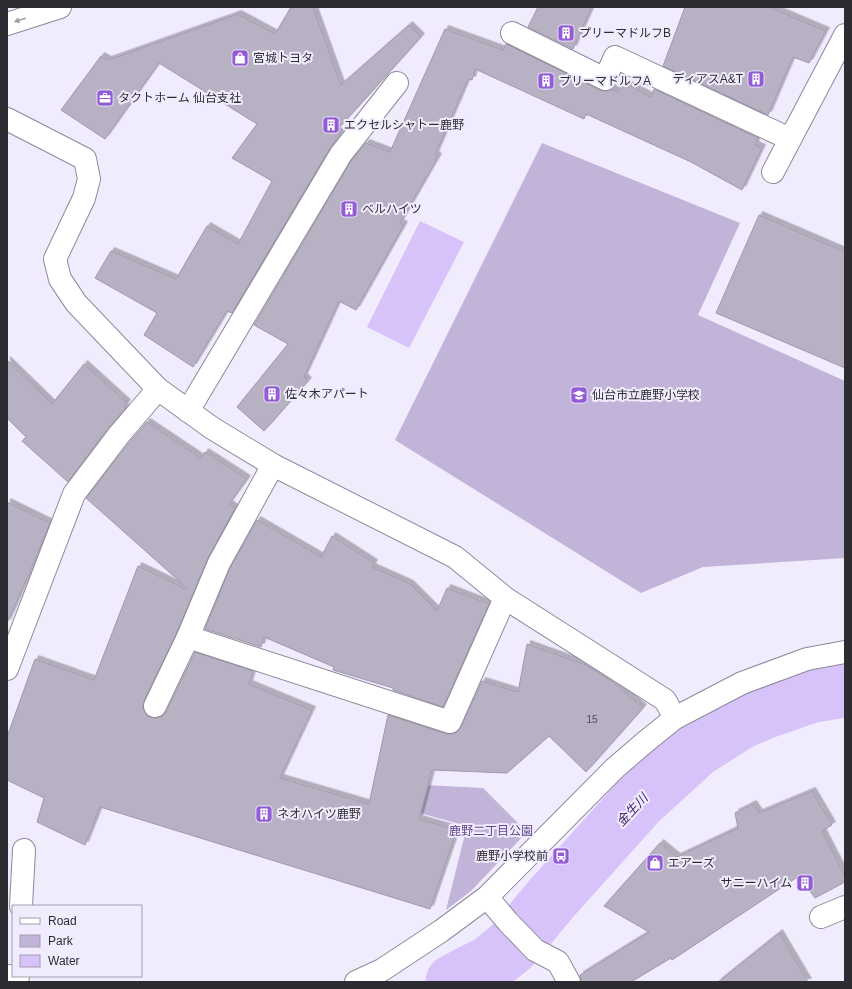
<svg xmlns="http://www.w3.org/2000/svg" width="852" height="989" viewBox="0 0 852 989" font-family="Helvetica,'Noto Sans JP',sans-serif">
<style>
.green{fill:#c1b4d8}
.water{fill:#d7c3f9}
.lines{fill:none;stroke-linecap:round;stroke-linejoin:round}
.river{stroke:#d7c3f9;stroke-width:57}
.building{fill:#b7b1c3;stroke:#9f99ab;filter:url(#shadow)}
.minor-casing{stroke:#8f899a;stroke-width:24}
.highway-casing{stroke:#8f899a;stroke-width:24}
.minor{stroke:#fff;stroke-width:22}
.highway{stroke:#fff;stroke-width:22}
.oneway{fill:#a1a0a3}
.labels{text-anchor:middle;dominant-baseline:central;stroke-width:4;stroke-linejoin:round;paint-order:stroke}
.number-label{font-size:10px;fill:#504d57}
.poi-label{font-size:12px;fill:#2e2c33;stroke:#f1ebfe;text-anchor:start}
.park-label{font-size:12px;fill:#624788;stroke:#f1ebfe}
.water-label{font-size:13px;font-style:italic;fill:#422664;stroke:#f1ebfe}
</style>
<defs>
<filter id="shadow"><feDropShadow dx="3.5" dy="-3.5" stdDeviation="0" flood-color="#0004"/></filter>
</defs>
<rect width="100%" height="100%" fill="#f1ebfe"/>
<!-- green -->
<g class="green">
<polygon points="542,143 740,223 698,315 845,381 845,558 703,567 641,593 395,440"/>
<polygon points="406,784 483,788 527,832 471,891 446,910 467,826 398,807"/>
</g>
<!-- water -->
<polygon class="water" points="420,221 464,242 409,348 367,327"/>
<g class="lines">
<!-- river -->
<polyline class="river" points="454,982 491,963 512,946 551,899 639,801 696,749 740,721 766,710 809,695 845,689"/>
</g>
<!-- building -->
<g class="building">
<polygon points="291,7 313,7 341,85 409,25 421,37 336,131 341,133 330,148 232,313 227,311 193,367 144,335 157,313 95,278 111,251 176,279 207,226 238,244 272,181 232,158 257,124 159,63 105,139 61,110 101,56 108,60 238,14 275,34"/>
<polygon points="538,7 592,7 573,49 528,27"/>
<polygon points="685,7 769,7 826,31 809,63 793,57 768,115 663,66"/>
<polygon points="445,29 503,50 506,44 600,90 606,91 612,89 618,92 623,82 651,97 654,89 758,138 755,145 762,148 742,190 691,162 586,114 584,119 475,69 472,80 468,79 435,155 438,157 400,223 404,225 356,310 339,301 304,377 308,381 264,431 237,407 288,344 254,325 351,161 366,143 390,152"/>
<polygon points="759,215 845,252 845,368 716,313"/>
<polygon points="7,360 52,404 84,364 127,403 124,407 126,408 108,428 68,482 22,441 26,437 7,418"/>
<polygon points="147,422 201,458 205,452 247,479 229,504 235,508 208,558 177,632 144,701 143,707 145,713 149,717 156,718 162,716 166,712 195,652 253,671 249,684 312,710 280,778 369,804 388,715 446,734 452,734 457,732 461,727 482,681 518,692 527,644 586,665 613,682 643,708 586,772 549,736 507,773 432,770 419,819 457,830 430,909 100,807 85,845 37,822 44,798 7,780 7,737 35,659 94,680 138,566 186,589 187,588 86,498 128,444"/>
<polygon points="7,502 50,523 35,560 7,623"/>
<polygon points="257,520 321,557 332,536 374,563 372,567 410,584 437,611 447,588 489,604 443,707 393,690 393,688 333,670 334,667 264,637 261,647 205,629 230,568"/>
<polygon points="812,791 832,825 822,831 845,876 845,882 815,898 799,876 672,960 671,958 631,982 581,982 580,975 649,932 604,906 660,843 677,857 738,828 735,813 753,804 759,813"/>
<polygon points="779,933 808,982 718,982"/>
</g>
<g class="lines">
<!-- minor casing -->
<g class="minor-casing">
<g id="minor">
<polyline points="512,33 605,79 615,57 790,139"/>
<polyline points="7,119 85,159 89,179 84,198 55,259 60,279 76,303 158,389 212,428 273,465 455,557 505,598 665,700 675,718"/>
<polyline points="773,172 845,35"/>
<polyline points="188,411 341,154 397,83"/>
<polyline points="188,637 450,722 505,598"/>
<polyline points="7,669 74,494 118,436 158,389"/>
<polyline points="155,706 188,637 219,563 273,465"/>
<polyline points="487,897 508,922 535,950 558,962 569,982"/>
<polyline points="21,906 24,850"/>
<polyline points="821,917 845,907"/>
<polyline points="7,976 18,977"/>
<polyline points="356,982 382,970 441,931 487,897 615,768 644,743 675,718 742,683 807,659 845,652"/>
</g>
</g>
<!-- highway casing -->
<g class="highway-casing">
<polyline id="highway" points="7,24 60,7"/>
</g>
<!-- minor -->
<use href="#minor" class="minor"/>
<!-- highway -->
<use href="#highway" class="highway"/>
</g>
<!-- one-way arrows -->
<defs><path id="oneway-solid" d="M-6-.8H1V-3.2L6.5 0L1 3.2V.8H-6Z"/></defs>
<use class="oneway" href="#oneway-solid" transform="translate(20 20) rotate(162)"/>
<!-- icons -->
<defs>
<g id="building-square" transform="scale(0.9)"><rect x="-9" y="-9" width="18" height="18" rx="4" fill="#925cd5" stroke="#f1ebfe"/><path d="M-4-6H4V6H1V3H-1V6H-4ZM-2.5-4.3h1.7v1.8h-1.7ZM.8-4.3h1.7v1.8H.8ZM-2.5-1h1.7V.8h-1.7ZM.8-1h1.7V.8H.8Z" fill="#fff"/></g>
<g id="shop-square" transform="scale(0.9)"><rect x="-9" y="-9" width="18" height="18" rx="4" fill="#925cd5" stroke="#f1ebfe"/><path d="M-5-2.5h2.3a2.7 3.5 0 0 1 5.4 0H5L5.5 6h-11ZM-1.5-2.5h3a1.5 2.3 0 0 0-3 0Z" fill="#fff"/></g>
<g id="office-square" transform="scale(0.9)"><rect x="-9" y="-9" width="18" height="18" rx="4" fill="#925cd5" stroke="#f1ebfe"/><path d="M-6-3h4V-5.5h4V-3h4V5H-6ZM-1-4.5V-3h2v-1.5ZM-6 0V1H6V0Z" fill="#fff"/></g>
<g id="school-square" transform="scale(0.9)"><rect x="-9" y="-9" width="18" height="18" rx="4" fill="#925cd5" stroke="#f1ebfe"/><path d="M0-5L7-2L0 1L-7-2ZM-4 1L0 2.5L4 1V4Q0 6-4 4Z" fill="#fff"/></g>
<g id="bus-square" transform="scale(0.9)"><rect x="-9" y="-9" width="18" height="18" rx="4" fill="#925cd5" stroke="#f1ebfe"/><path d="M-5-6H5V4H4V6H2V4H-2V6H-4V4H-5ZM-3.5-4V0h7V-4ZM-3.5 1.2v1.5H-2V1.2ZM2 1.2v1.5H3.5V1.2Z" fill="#fff"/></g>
</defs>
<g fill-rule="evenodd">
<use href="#building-square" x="566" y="33"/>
<use href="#shop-square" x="240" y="58"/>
<use href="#building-square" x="756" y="79"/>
<use href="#building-square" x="546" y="81"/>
<use href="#office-square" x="105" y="98"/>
<use href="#building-square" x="331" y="125"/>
<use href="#building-square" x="349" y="209"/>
<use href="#building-square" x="272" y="394"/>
<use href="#school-square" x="579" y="395"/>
<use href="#building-square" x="264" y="814"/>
<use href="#bus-square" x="561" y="856"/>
<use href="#shop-square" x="655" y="863"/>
<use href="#building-square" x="805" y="883"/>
</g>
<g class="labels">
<!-- number labels -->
<g class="number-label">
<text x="592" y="719">15</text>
</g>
<!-- poi labels -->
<g class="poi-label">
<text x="579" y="33">プリーマドルフB</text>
<text x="253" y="58">宮城トヨタ</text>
<text x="743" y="79" text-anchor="end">ディアスA&amp;T</text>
<text x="559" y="81">プリーマドルフA</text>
<text x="118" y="98">タクトホーム 仙台支社</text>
<text x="344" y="125">エクセルシャトー鹿野</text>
<text x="362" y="209">ベルハイツ</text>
<text x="285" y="394">佐々木アパート</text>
<text x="592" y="395">仙台市立鹿野小学校</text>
<text x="277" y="814">ネオハイツ鹿野</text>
<text x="548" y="856" text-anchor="end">鹿野小学校前</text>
<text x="668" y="863">エアーズ</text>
<text x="792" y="883" text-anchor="end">サニーハイム</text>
</g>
<!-- park labels -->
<g class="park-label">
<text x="491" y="831">鹿野二丁目公園</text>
</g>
<!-- water labels -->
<g class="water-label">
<text transform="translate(632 810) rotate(-47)">金生川</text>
</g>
</g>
<!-- border -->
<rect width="852" height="989" fill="none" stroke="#2e2c33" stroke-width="16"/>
<!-- legend -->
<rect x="12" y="905" width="130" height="72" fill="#f1ebfe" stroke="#a39fad"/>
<rect x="20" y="918" width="20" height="6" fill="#ffffff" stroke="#a39fad"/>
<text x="48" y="925" font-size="12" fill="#2e2c33">Road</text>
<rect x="20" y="935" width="20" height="12" fill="#c1b4d8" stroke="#a39fad"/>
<text x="48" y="945" font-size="12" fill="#2e2c33">Park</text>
<rect x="20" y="955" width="20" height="12" fill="#d7c3f9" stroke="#a39fad"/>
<text x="48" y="965" font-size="12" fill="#2e2c33">Water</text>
</svg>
